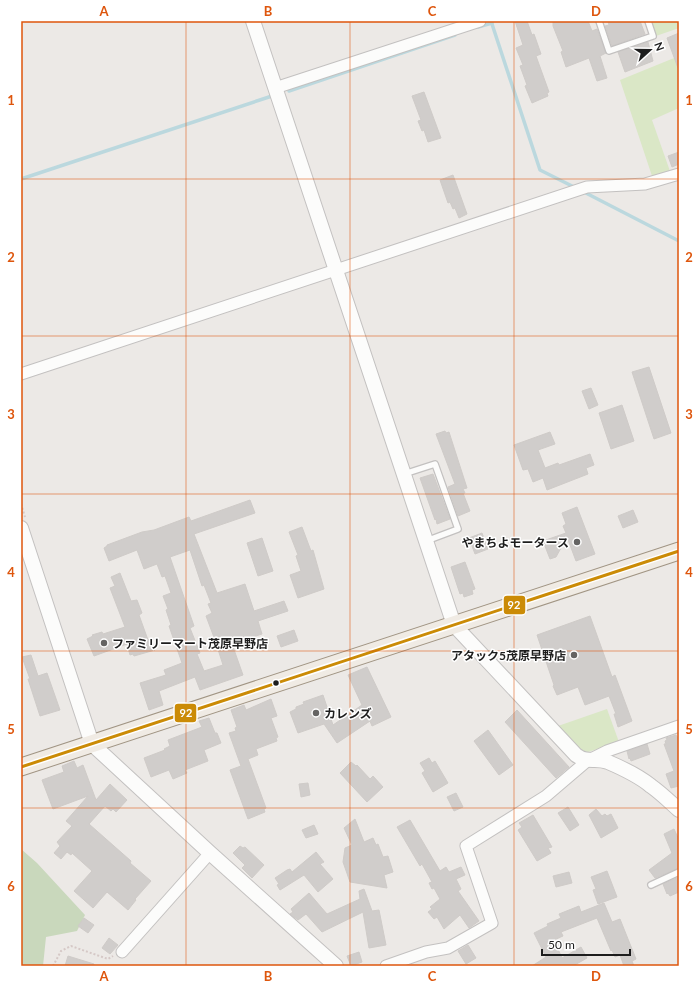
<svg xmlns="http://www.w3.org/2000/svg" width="700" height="987" viewBox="0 0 700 987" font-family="Lato,'Noto Sans JP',sans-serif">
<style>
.grass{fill:#dae7c6}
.forest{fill:#c9d8bc}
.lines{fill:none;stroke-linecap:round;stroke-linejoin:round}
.stream{stroke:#bbd8de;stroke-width:3.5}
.building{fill:#d0cdcb;stroke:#cfcbc8;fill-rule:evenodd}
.service-casing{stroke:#c3c1c0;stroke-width:8}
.minor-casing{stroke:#c3c1c0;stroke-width:13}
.tertiary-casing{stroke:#c3c1c0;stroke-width:16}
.primary-casing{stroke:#a19584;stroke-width:19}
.path{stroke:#d5c8c6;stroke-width:2;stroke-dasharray:2 2;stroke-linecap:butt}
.service{stroke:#fcfcfb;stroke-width:5.5}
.minor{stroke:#fcfcfb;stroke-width:11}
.tertiary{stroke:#fcfcfb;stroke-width:14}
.primary{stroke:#f0ebe4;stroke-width:17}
.bus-1-casing{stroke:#fff;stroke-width:6}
.bus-1{stroke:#cb8b06;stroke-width:3}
.grid{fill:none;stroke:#de560d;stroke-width:1;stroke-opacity:0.55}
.poi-dot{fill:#656463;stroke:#fff;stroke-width:1.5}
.bus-dot{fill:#1d1d1d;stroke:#fff;stroke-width:1.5}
.labels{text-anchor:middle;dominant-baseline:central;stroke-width:3;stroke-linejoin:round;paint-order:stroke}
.poi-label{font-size:12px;font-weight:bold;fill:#1d1d1d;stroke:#fff;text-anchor:end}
.line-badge{stroke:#fff;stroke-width:1.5}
.badge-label{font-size:11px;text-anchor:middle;font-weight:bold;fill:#fff}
.neatline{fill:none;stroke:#de560d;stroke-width:1.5}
.grid-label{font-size:13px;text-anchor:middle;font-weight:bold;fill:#de560d}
</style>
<rect width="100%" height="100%" fill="#ece9e6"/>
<!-- grass -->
<g class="grass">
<polygon points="651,21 679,21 679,28 656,36"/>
<polygon points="679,56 679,108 652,120 671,174 653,179 620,80"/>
<polygon points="607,709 619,742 588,752 582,751 558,726"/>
</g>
<!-- forest -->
<polygon class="forest" points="21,849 37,863 85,915 77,931 46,937 43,966 21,966"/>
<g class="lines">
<!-- stream -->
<g class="stream">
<polyline points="491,21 540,170 576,188"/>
<polyline points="478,27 492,23"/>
<polyline points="289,91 455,35"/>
<polyline points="21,179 272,96"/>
<polyline points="582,191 679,241"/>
</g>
</g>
<!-- building -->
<g class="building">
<polygon points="515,21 527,21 532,35 534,34 541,54 536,56 549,92 547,93 548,96 532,103 525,86 527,85 520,66 523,65 516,48 523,45"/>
<polygon points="553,21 588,21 592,31 597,29 606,53 600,56 607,78 597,81 589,58 566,67 561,52 563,51 553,26"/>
<polygon points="608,21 640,21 645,34 612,46 605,26 609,25"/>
<polygon points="679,33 679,68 678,68 667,38"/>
<polygon points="648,42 653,61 625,72 618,52"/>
<polygon points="424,92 441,138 428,142 424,130 422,131 418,121 421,120 412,96"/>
<polygon points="679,152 679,164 672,167 668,156"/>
<polygon points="453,175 467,214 459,218 455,208 453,209 450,202 448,203 440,180"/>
<polygon points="649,367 671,433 654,439 632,372"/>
<polygon points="591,388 598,405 589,409 582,391"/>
<polygon points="622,405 634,441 611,449 599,413"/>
<polygon points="445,431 446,433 449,432 467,488 463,489 465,493 463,493 470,511 458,516 448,487 455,484 436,434"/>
<polygon points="550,432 555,444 538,450 545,468 558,463 559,465 590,454 594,465 586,468 588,474 547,490 543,478 533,482 528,469 523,470 514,445"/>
<polygon points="433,474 450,519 437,524 436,519 435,520 420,478"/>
<path d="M250 500 255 513 194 534 217 593 245 584 254 611 284 601 288 611 258 621 262 634 232 644 243 675 200 690 195 677 159 691 163 705 149 710 140 683 166 675 164 670 182 663 169 626 171 625 166 610 168 609 163 596 171 593 165 576 162 577 157 564 144 569 137 550 109 561 104 548 107 546V545L142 532 154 530 189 517 191 521ZM190 550 202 586 204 585 211 603 208 604 212 613 206 616 215 640 223 665 204 671 197 654 200 653 190 628 194 626 170 557Z"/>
<polygon points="577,507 595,554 576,561 567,537 556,557 550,559 543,541 566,533 563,526 566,524 562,513"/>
<polygon points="633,510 638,522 623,528 618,516"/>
<polygon points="302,527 311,551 313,550 324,589 298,598 290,575 301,571 296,556 298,555 289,532"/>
<polygon points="482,533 488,549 475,554 469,538"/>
<polygon points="262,538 273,571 258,576 247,543"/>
<polygon points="465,562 475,589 472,590 473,594 464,597 463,593 460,594 451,567"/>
<polygon points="120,573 131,601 137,600 142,613 139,615 148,640 151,639 155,650 134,656 133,654 130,655 127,644 94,656 87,639 93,636 92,635 102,632 103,634 125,627 110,588 115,586 111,577"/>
<polygon points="590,616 612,677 615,675 632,721 618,727 614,714 616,714 609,696 585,705 578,687 557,695 553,686 554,685 537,635"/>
<polygon points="294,630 298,641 281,647 277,636"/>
<polygon points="31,655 38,676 47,673 60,710 40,716 28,679 30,679 22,657"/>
<polygon points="367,667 391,717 372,726 370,721 337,743 324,724 298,733 290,712 296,709 296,707 304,704 303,702 323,695 333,725 362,705 348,675"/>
<polygon points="271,699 277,716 271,718 278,737 276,738 277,741 256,749 258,755 248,759 266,808 264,809 265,812 248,819 230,770 241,766 229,733 236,731 235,728 237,727 231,710 244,705 246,710"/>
<polygon points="517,710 569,767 556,778 505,722"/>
<polygon points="209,718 215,733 217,733 221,743 204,750 208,761 185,770 187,773 173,779 169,770 151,777 144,758 165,750 164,749 170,746 168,740 202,727 199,721"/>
<polygon points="488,730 513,765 499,775 474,741"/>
<polygon points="676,735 677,737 679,737 679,786 671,788 666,774 674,771 664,744 666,744 665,741 667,740 666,738"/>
<polygon points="647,744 650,754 631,761 630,758 629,759 627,751"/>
<polygon points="429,758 432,763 435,761 448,783 433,792 422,773 425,771 420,763"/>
<polygon points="74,761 77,768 83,765 96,800 110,784 127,800 116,812 113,809 111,811 105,806 89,824 131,861 130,863 151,881 135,899 136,900 128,910 107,892 93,908 74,891 92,871 72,853 71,855 67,852 61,859 54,853 60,846 57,842 72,826 66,821 88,796 53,809 42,780 64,772 62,766"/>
<polygon points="351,762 356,766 357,765 370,779 373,776 383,787 367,802 340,773"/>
<polygon points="308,783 310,795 301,797 299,784"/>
<polygon points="456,793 463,807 454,811 447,797"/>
<polygon points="568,807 579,825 570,831 558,813"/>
<polygon points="596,809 602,816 605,814 607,816 611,814 618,828 601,838 589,815"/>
<polygon points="533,815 552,847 548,848 551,853 537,861 518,830 522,827 519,823"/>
<polygon points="355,819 364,842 373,838 376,845 378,844 383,857 388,856 393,872 384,875 387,888 350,882 343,862 345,848 352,845 344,828"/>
<polygon points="410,820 440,871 446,867 449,872 461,867 465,875 456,879 461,889 458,891 479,921 469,928 460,915 444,929 437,917 434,919 428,912 432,909 430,907 440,899 434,888 432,889 429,883 432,882 422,864 420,866 397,827"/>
<polygon points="314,825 318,834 306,838 302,830"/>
<polygon points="674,829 679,840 679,868 655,878 649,870 672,853 664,834"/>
<polygon points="240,846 243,848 245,847 264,865 252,878 242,868 245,865 233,853"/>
<polygon points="316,852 324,862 320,864 333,879 318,892 304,875 280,890 277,885 279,884 275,878 287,870 290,869 292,872"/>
<polygon points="607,871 617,897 598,904 593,890 596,889 591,877"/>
<polygon points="569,872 572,883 556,887 553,876"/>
<polygon points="679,877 679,892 670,896 668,893 667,894 663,884"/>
<polygon points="364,889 372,911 379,910 386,945 369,948 363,912 322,932 306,914 298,920 290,914 293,912 291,909 309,893 327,914 360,899 359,891"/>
<polygon points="604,903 612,922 620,919 636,959 632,961 634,966 624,966 620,955 615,957 612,950 611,951 597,918 561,932 563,936 554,940 562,958 581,947 587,958 573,966 532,966 546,957 534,933 548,926 547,924 561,918 559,914 579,906 581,912"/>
<polygon points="84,918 94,925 88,933 78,926"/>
<polygon points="109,938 118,945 110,954 102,948"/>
<polygon points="468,945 476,958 466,964 458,951"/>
<polygon points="359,952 362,962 351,966 347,956"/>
<polygon points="68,956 94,964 94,966 65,966"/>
</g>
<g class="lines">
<!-- service casing -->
<g class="service-casing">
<g id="service">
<polyline points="599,21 609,51 653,36 648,21"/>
<polyline points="404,474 435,464 458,529 426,541"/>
<polyline points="651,885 679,872"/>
</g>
</g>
<!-- minor casing -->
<g class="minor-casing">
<g id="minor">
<polyline points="275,88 480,21"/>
<polyline points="21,374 587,187 645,184 679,174"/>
<polyline points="122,952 210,853"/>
<polyline points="386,966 426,952 448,948 492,923 466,846 546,796 587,761 607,751 679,726"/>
</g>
</g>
<!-- tertiary casing -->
<g class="tertiary-casing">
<g id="tertiary">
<path d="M253 21 454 625 576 755C588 764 595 757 608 762 622 768 639 776 651 786 661 793 670 802 679 810"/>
<polyline points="21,528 92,744 210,853 336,966"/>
</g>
</g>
<!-- primary casing -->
<g class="primary-casing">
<polyline id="primary" points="21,767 679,551"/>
</g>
<!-- path -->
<g class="path">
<polyline points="21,504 25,517"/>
<polyline points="53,966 61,951 71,946 108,959 113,956"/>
</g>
<!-- service -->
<use href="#service" class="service"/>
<!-- minor -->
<use href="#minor" class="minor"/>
<!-- tertiary -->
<use href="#tertiary" class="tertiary"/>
<!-- primary -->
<use href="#primary" class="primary"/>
<!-- bus-1 casing -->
<g class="bus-1-casing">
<polyline id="bus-1" points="21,767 679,551"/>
</g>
<!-- bus-1 -->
<use href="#bus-1" class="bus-1"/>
</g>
<!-- grid -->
<path class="grid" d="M186 21V966M350 21V966M514 21V966M21 179H679M21 336H679M21 494H679M21 651H679M21 808H679"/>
<!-- markers -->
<g class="poi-dot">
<circle cx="577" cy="542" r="4"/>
<circle cx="104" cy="643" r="4"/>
<circle cx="574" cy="655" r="4"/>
<circle cx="316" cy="713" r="4"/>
</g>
<circle class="bus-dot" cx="276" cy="683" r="3.5"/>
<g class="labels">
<!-- poi labels -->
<g class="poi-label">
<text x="569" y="542">やまちよモータース</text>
<text x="112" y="643" text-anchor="start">ファミリーマート茂原早野店</text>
<text x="566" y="655">アタック5茂原早野店</text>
<text x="324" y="713" text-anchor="start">カレンズ</text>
</g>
</g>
<g class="line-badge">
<rect x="503" y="595" width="23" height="20" rx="4" fill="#cb8b06"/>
<rect x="174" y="703" width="23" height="20" rx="4" fill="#cb8b06"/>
</g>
<g class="badge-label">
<text x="514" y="609">92</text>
<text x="186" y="717">92</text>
</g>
<!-- border -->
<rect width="700" height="987" fill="none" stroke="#ffffff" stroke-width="44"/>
<!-- north arrow -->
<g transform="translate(650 50) rotate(69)" stroke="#ffffff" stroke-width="3" paint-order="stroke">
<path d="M0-3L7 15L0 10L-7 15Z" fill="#1d1d1d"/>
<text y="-6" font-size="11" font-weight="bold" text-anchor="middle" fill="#1d1d1d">N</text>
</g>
<!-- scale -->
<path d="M542 949v6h88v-6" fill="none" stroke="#1d1d1d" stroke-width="2"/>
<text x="548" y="949" font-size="12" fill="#1d1d1d" stroke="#ffffff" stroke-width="3" paint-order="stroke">50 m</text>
<rect x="22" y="22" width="656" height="943" class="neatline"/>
<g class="grid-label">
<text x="104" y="16">A</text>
<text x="268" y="16">B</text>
<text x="432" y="16">C</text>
<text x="596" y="16">D</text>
<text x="11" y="105">1</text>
<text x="689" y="105">1</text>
<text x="11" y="262">2</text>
<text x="689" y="262">2</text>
<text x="11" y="419">3</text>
<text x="689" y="419">3</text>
<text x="11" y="577">4</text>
<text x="689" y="577">4</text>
<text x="11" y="734">5</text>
<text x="689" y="734">5</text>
<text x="11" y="891">6</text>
<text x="689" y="891">6</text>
<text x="104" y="981">A</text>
<text x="268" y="981">B</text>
<text x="432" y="981">C</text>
<text x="596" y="981">D</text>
</g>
</svg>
